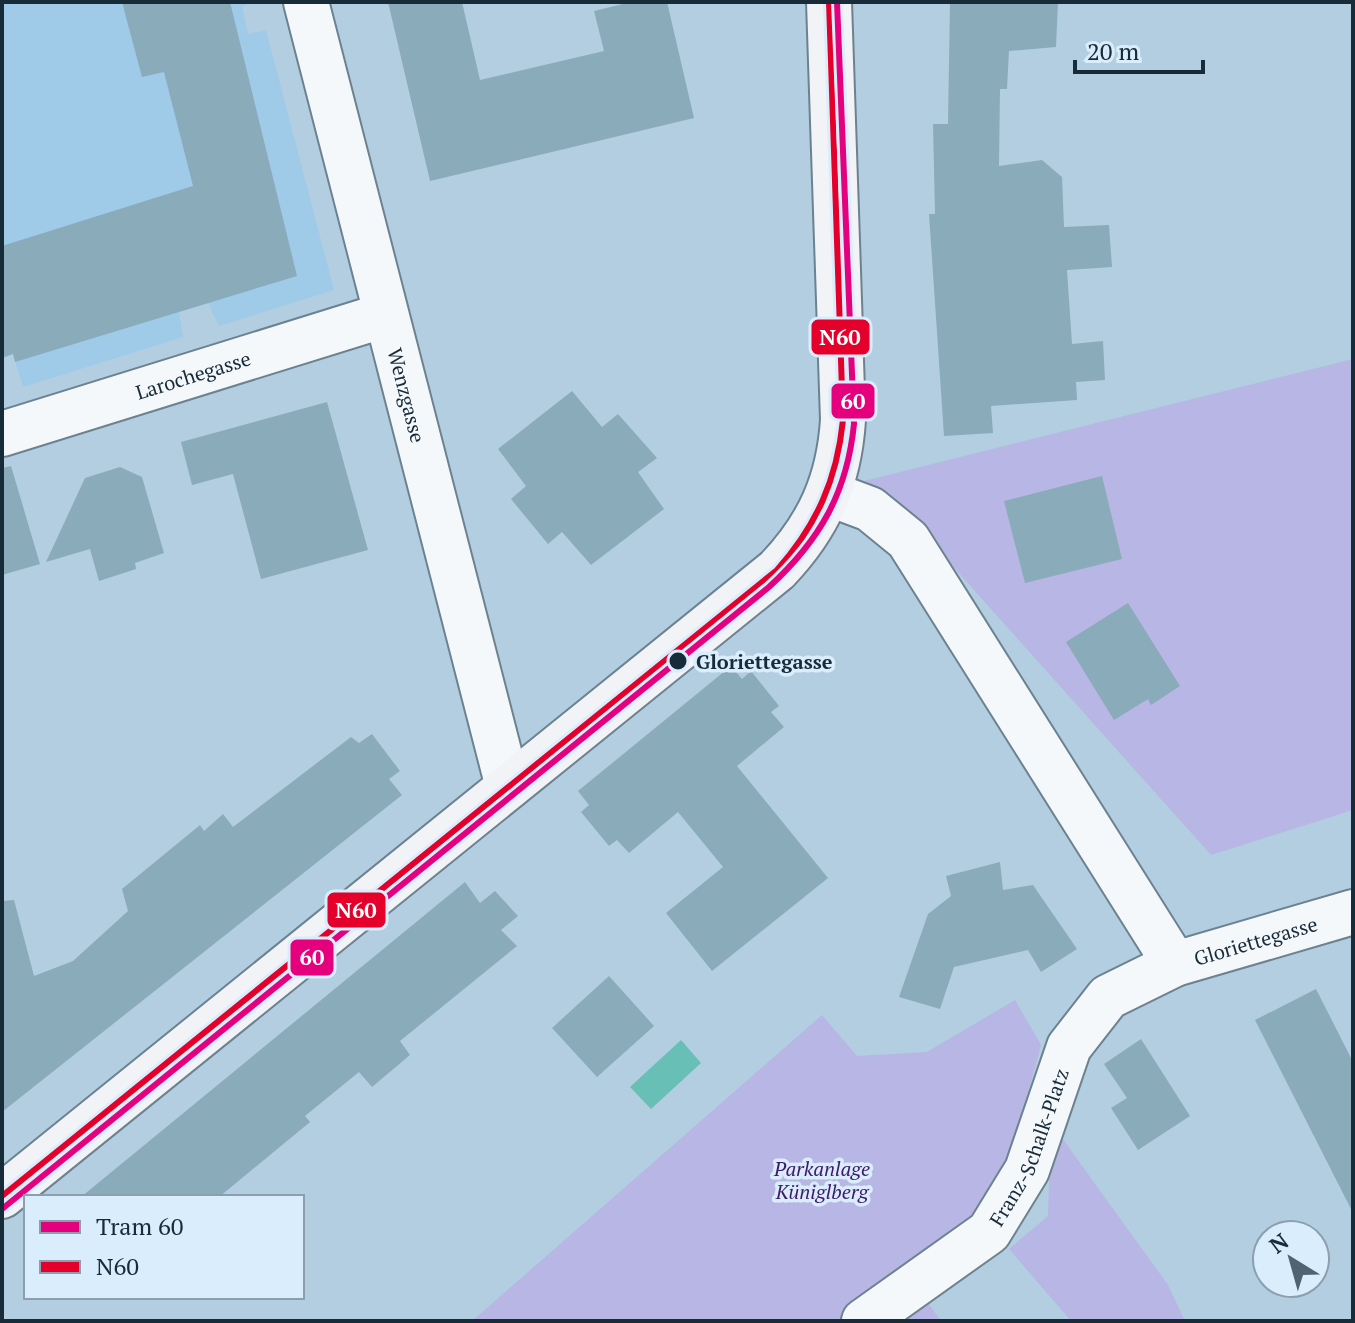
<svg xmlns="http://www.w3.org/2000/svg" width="1355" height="1323" viewBox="0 0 1355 1323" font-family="'PT Serif',serif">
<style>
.built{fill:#9fcae8}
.green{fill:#b7b6e4}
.water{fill:#67bfb6}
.building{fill:#8aabba}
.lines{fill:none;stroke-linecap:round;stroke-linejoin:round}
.street-casing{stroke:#6d8290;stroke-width:48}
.secondary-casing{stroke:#6d8290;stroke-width:48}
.street{stroke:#f4f8fa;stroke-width:44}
.secondary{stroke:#f1f3f6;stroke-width:44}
.bus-1-casing{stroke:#daedfc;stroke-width:12}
.bus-1{stroke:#e4002b;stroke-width:6}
.tram-1-casing{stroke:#daedfc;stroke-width:12}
.tram-1{stroke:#e5007d;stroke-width:6}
.stop-dot{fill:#172b39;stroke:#daedfc;stroke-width:3}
.labels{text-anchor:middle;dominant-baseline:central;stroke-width:7;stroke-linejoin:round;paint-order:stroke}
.street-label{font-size:20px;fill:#172b39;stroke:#daedfc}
.stop-label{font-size:20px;font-weight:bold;fill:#172b39;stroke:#daedfc;text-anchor:start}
.park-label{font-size:20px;font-style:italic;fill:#40196d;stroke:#daedfc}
.line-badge{stroke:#daedfc;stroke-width:3}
.badge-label{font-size:22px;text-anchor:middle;font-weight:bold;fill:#fff}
</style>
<rect width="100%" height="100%" fill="#b3cee0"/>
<!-- built -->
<polygon class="built" points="2,2 251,2 242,7 248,34 266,30 334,290 219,326 208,303 179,312 183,337 23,387 13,354 2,357"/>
<!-- green -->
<g class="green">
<polygon points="1353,359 1353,810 1211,855 924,534 864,481"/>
<polygon points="1015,1000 1041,1045 1003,1186 973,1221 837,1321 472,1321 822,1015 857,1056 927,1052"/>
<polygon points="1057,1131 1168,1285 1185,1321 1071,1321 1009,1249 1048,1216 1049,1183"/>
<polygon points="917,1288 941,1321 871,1321"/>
</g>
<!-- water -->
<polygon class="water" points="681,1040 701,1063 651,1109 630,1087"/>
<!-- building -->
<g class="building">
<polygon points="122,2 230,2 297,276 15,362 13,354 2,358 2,246 193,186 164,72 142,77"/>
<polygon points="388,2 462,2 480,80 604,51 594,11 631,2 667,2 694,118 430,181"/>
<polygon points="950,2 1058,2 1056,47 1009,51 1007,89 1000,89 999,166 1042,160 1062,177 1064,227 1109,225 1112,267 1067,270 1072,344 1103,341 1105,380 1076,382 1077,400 991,406 993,433 944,436 929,214 935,214 933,124 948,124"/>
<polygon points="572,391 602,427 618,414 657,458 638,472 664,509 591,565 562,532 548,544 511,499 526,486 498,449"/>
<polygon points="327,402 368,550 261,579 233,474 192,485 181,442"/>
<polygon points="11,466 40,564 2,575 2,468"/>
<polygon points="120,467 142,477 164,553 135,563 136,569 99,581 90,549 46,562 85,478"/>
<polygon points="1102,476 1122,559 1025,583 1004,501"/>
<polygon points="1128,603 1180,686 1151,705 1148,699 1114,720 1066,642"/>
<polygon points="731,666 742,679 751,671 779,706 771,712 784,727 737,766 828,878 712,971 666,913 723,867 678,812 629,853 617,840 609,846 581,812 589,805 578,791"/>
<polygon points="372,734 400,771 389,779 402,795 2,1112 2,901 14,900 34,976 73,961 128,911 122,889 200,825 204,831 223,814 233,827 351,737 359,743"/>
<polygon points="1000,862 1003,890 1033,885 1077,949 1041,972 1028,950 954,967 940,1009 899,997 928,914 951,896 946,876"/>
<polygon points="465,882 480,903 495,891 518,916 501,930 517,946 400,1041 410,1055 372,1087 359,1072 305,1116 310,1122 219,1197 81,1197"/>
<polygon points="609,976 654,1026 597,1077 552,1028"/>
<polygon points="1316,989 1353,1062 1353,1213 1255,1020"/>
<polygon points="1141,1039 1190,1116 1138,1150 1111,1108 1127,1098 1104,1064"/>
</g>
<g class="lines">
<!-- street casing -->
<g class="street-casing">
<g id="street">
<path id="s1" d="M306 2 508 787"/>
<path id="s2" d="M2 434 385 315"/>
<polyline points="830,494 870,509 908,540 1175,964"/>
<path id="s3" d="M864 1321 989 1232 1027 1170 1069 1047 1108 997 1175 964 1353 912"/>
</g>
</g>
<!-- secondary casing -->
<g class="secondary-casing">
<path id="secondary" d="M2 1196 777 570C819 526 839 481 843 420L829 2"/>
</g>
<!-- street -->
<use href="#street" class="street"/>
<!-- secondary -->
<use href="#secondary" class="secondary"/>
<!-- bus-1 casing -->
<g class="bus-1-casing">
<path id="bus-1" d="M2 1196 777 570C817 525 837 479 843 420L829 2"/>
</g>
<!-- bus-1 -->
<use href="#bus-1" class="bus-1"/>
<!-- tram-1 casing -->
<g class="tram-1-casing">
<path id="tram-1" d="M2 1209 769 587C820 540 847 493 854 424L837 2"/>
</g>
<!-- tram-1 -->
<use href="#tram-1" class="tram-1"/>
</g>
<!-- markers -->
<circle class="stop-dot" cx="678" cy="661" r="10"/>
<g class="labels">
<!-- street labels -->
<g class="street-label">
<text stroke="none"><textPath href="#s2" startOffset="200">Larochegasse</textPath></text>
<text stroke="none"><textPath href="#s1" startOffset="406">Wenzgasse</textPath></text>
<text stroke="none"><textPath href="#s3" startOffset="578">Gloriettegasse</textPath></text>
<text stroke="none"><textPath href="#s3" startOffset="248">Franz-Schalk-Platz</textPath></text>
</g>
<!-- stop labels -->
<g class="stop-label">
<text x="696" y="661">Gloriettegasse</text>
</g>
<!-- park labels -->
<g class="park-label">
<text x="822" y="1168">Parkanlage<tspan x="822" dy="23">Küniglberg</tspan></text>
</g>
</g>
<g class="line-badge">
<rect x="810" y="318" width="61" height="38" rx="8" fill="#e4002b"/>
<rect x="830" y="382" width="46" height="38" rx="8" fill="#e5007d"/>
<rect x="326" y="891" width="61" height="38" rx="8" fill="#e4002b"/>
<rect x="289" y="938" width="46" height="39" rx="8" fill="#e5007d"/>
</g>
<g class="badge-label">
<text x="840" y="345">N60</text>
<text x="853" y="409">60</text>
<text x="356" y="918">N60</text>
<text x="312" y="965">60</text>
</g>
<!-- border -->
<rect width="1355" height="1323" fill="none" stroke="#172b39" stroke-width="8"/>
<!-- legend -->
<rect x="24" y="1195" width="280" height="104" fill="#daedfc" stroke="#8c9fae" stroke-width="2"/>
<rect x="40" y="1221" width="40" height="12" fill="#e5007d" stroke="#8c9fae" stroke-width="2"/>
<text x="96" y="1235" font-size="24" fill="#172b39">Tram 60</text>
<rect x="40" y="1261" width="40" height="12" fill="#e4002b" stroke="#8c9fae" stroke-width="2"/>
<text x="96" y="1275" font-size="24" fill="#172b39">N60</text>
<!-- north arrow -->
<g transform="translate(1291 1259) rotate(323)"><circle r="38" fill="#daedfc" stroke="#8c9fae" stroke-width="2"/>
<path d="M0-6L14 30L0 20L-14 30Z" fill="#4e6473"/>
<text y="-12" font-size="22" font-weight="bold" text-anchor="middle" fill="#172b39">N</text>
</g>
<!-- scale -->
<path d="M1075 60v12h128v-12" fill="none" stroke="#172b39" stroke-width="4"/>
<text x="1087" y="60" font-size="24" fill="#172b39" stroke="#daedfc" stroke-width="6" paint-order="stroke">20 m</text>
</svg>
